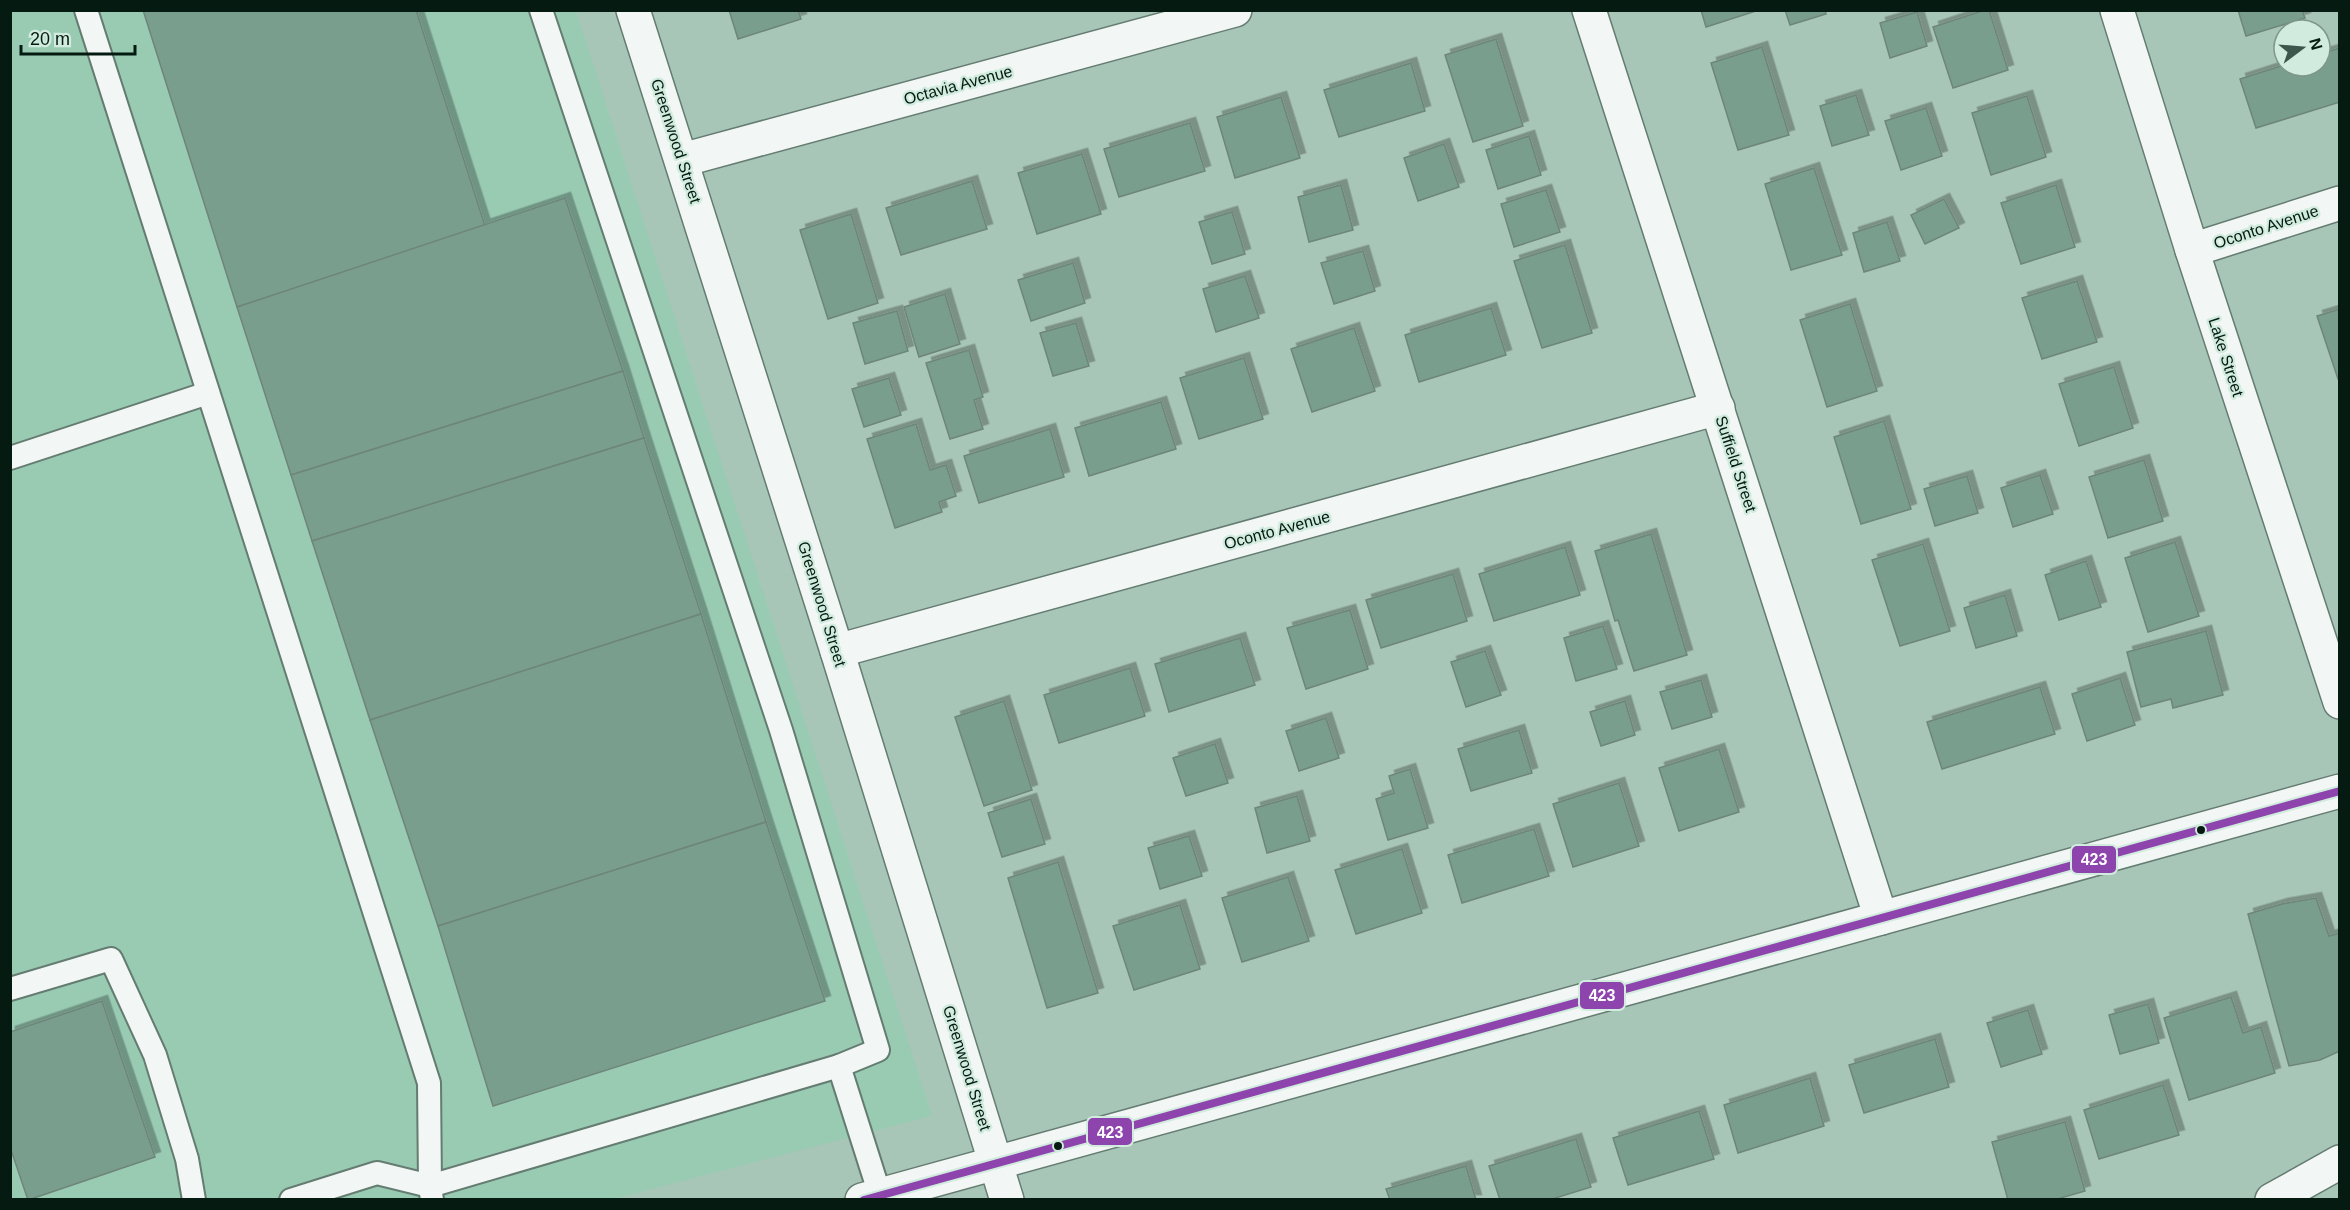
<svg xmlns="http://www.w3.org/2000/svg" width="2350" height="1210" viewBox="0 0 2350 1210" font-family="Helvetica,sans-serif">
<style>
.built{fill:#99cab2}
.building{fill:#7a9e8e;stroke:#6e867a;stroke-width:1.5;filter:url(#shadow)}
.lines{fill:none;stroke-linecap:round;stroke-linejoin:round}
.lane-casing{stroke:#647c71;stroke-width:26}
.street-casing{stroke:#647c71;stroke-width:36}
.secondary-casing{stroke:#647c71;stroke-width:36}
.lane{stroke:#f2f6f4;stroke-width:22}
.street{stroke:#f2f6f4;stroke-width:33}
.secondary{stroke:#f2f6f4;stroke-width:33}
.bus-1-casing{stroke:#d1ecde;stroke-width:12}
.bus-1{stroke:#8e44ad;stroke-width:8}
.bus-dot{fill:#051b12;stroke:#d1ecde;stroke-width:2}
.labels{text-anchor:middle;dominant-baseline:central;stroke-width:4.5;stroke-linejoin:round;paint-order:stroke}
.street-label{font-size:16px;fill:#051b12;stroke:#d1ecde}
.line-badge{stroke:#d1ecde;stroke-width:2}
.badge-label{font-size:16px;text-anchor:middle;font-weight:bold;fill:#fff}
</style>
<defs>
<filter id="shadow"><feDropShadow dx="5.5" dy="-5.5" stdDeviation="0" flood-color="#0004"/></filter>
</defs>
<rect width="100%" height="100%" fill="#a8c6b7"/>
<!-- built -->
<polygon class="built" points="10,11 576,11 932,1116 614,1199 11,1199"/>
<!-- building -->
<g class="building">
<polygon points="143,10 416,10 485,226 237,307"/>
<polygon points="729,10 798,10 801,19 738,39"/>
<polygon points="1701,10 1756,10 1756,11 1706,27"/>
<polygon points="1785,10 1825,10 1826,14 1790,25"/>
<polygon points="1985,10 1989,10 2008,70 1953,88 1933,27"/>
<polygon points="2238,10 2302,10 2305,18 2246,36"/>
<polygon points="1917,12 1927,46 1890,58 1880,23"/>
<polygon points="1496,39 1523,126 1473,142 1445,55"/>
<polygon points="1762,47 1789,135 1738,150 1711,63"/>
<polygon points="2340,48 2340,102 2256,128 2240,79 2284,65 2320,66 2320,54"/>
<polygon points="1411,63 1425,111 1339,137 1324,90"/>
<polygon points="1856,95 1869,135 1832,146 1820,106"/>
<polygon points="2027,96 2046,157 1991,175 1972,113"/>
<polygon points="1281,97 1300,158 1235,178 1217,117"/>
<polygon points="1926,108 1942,156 1901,170 1885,121"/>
<polygon points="1190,123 1205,171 1119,197 1104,149"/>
<polygon points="1529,136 1541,175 1498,189 1486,150"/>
<polygon points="1444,144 1459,187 1418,201 1404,158"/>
<polygon points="1082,154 1101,214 1037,234 1018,173"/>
<polygon points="1814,168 1842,255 1791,270 1765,184"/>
<polygon points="972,181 987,229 901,255 886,208"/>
<polygon points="1341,185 1353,230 1309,242 1298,197"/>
<polygon points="2056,185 2075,247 2021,264 2001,203"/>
<polygon points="1546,190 1560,232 1514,247 1501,204"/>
<polygon points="565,198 623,371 291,475 237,307"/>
<polygon points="1944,199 1959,228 1925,244 1911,215"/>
<polygon points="1232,212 1245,254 1212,264 1199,222"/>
<polygon points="851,214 878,303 828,319 800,230"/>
<polygon points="1887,222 1900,261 1864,272 1853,233"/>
<polygon points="1565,245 1592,333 1542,348 1514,261"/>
<polygon points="1363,251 1375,291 1334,304 1321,263"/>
<polygon points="1073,263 1085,303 1031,321 1018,280"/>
<polygon points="1245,276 1259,318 1216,332 1203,289"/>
<polygon points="2077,281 2097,342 2042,359 2022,298"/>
<polygon points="945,294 960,344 919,357 904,307"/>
<polygon points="1850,304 1877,391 1827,407 1800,320"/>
<polygon points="1491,308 1506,355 1419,382 1405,335"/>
<polygon points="2340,309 2340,378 2338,379 2317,316"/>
<polygon points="897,311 908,351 865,364 853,323"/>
<polygon points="1076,323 1089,366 1053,376 1040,333"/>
<polygon points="1354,328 1375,391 1312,412 1291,349"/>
<polygon points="969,350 983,397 974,400 983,429 950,439 926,363"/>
<polygon points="1244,358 1263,419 1199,439 1180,378"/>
<polygon points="2114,367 2133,428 2079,446 2059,384"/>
<polygon points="623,371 644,438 312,541 291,475"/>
<polygon points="889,378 901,415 864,427 852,389"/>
<polygon points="1161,402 1176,449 1089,476 1075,428"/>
<polygon points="1884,421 1911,509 1861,524 1834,437"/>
<polygon points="916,424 930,470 946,465 956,496 939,502 942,512 895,528 867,439"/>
<polygon points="1050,429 1064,477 979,503 964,456"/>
<polygon points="644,438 701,614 370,720 312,541"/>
<polygon points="2144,460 2163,521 2108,538 2089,477"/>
<polygon points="2040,475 2053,514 2013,527 2001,488"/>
<polygon points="1967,476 1978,513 1935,526 1924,489"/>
<polygon points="1651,534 1687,655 1634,671 1618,620 1615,621 1595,551"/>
<polygon points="2175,542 2199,616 2148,632 2125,558"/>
<polygon points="1923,544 1950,631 1900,646 1872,560"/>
<polygon points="1565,547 1580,595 1494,621 1479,574"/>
<polygon points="2086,561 2101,607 2059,620 2045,575"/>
<polygon points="1453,574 1467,621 1381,648 1366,600"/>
<polygon points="2005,595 2017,636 1976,648 1964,608"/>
<polygon points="1350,610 1368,669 1306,689 1287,628"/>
<polygon points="701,614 766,822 438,926 370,720"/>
<polygon points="1603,626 1617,669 1576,681 1564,638"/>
<polygon points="2206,631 2223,695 2173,708 2171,699 2141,707 2127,652"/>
<polygon points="1240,638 1255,685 1169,712 1155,664"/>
<polygon points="1485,651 1501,695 1466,707 1451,662"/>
<polygon points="1130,668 1145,716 1059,743 1044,695"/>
<polygon points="2120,678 2135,725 2087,741 2072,694"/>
<polygon points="1701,680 1712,717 1672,729 1660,692"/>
<polygon points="2040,687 2055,734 1942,769 1927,722"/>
<polygon points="1004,701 1032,790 984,806 955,717"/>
<polygon points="1625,701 1635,735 1601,746 1590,712"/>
<polygon points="1326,718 1339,758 1299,771 1286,731"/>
<polygon points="1519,730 1532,773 1471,791 1458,749"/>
<polygon points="1215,744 1228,783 1186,796 1173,758"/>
<polygon points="1719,749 1739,812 1679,831 1659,768"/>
<polygon points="1410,769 1428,828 1388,840 1376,799 1394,793 1389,776"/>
<polygon points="1619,783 1639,846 1573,867 1553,804"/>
<polygon points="1297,796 1310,841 1267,853 1255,808"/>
<polygon points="1031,799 1045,844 1002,857 988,813"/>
<polygon points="766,822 825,1001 493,1106 438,926"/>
<polygon points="1534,829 1549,876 1462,903 1448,855"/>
<polygon points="1189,836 1202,876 1160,889 1148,848"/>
<polygon points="1402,849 1422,913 1356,934 1335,870"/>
<polygon points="1058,862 1098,993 1047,1008 1008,878"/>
<polygon points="1288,877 1309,941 1242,962 1222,898"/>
<polygon points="2316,898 2329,936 2340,933 2340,1051 2320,1060 2289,1066 2248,914 2282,904"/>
<polygon points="1180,905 1200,969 1134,990 1113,926"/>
<polygon points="2231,997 2243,1033 2261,1027 2275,1073 2189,1100 2164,1018"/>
<polygon points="102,1001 155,1157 28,1200 10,1147 10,1032"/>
<polygon points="2148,1004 2159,1043 2120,1054 2109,1015"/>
<polygon points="2028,1010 2042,1054 2001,1067 1987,1023"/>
<polygon points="1935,1039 1949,1087 1864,1113 1849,1065"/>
<polygon points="1810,1078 1824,1126 1738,1153 1724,1105"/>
<polygon points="2163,1085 2179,1135 2099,1159 2084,1110"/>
<polygon points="1699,1111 1714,1159 1628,1185 1613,1138"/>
<polygon points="2065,1122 2085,1191 2054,1200 2008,1200 1992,1142"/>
<polygon points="1576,1139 1591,1187 1549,1200 1500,1200 1489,1166"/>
<polygon points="1466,1166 1476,1200 1390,1200 1386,1189"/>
</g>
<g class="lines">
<!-- lane casing -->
<g class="lane-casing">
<g id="lane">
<polyline points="86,10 429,1083 430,1186 432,1200"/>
<polyline points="10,458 208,393"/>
<polyline points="10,989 111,959 155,1055 187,1159 194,1200"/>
<polyline points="839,1066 880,1195"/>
<polyline points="291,1200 377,1173 430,1186 839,1066 878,1050 781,730 541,10"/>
</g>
</g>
<!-- street casing -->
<g class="street-casing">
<g id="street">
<polyline points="633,10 837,651 1007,1200"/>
<polyline points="1589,10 1881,918"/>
<polyline points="2117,10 2192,250 2340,702"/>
<polyline points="682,160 1235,10"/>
<polyline points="2192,250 2340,203"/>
<polyline points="837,651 1718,408"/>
</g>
</g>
<!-- secondary casing -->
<g class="secondary-casing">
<g id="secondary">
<polyline points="862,1200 2340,791"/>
<polyline points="2272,1200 2340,1162"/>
</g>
</g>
<!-- lane -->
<use href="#lane" class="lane"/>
<!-- street -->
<use href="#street" class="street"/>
<!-- secondary -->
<use href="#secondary" class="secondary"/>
<!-- bus-1 casing -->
<g class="bus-1-casing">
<polyline id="bus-1" points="864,1200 2340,791"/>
</g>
<!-- bus-1 -->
<use href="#bus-1" class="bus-1"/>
</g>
<!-- markers -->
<g class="bus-dot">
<circle cx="2201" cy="830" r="5"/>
<circle cx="1058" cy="1146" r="5"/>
</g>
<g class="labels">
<!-- street labels -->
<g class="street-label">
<text transform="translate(958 85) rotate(-15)">Octavia Avenue</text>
<text transform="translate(676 141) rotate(72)">Greenwood Street</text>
<text transform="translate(2266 227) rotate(-18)">Oconto Avenue</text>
<text transform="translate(2226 357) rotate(72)">Lake Street</text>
<text transform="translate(1736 464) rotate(72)">Suffield Street</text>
<text transform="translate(1277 530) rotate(-15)">Oconto Avenue</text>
<text transform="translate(822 604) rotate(73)">Greenwood Street</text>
<text transform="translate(967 1068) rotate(73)">Greenwood Street</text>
</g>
</g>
<g class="line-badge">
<rect x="2071" y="845" width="46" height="29" rx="6" fill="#8e44ad"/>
<rect x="1579" y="981" width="46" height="29" rx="6" fill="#8e44ad"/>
<rect x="1087" y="1117" width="46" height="29" rx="6" fill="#8e44ad"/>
</g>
<g class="badge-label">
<text x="2094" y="865">423</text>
<text x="1602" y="1001">423</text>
<text x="1110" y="1138">423</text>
</g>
<!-- border -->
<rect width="2350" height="1210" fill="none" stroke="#051b12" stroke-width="24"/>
<!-- north arrow -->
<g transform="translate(2302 48) rotate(74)"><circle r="28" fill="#d1ecde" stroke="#7f988c" stroke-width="1.5"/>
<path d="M0-4.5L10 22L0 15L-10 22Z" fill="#3e574c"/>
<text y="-9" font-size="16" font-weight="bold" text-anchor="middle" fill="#051b12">N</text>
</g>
<!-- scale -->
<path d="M21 45v9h114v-9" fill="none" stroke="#051b12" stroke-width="3"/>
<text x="30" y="45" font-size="18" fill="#051b12" stroke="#d1ecde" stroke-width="4.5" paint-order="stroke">20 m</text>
</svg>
